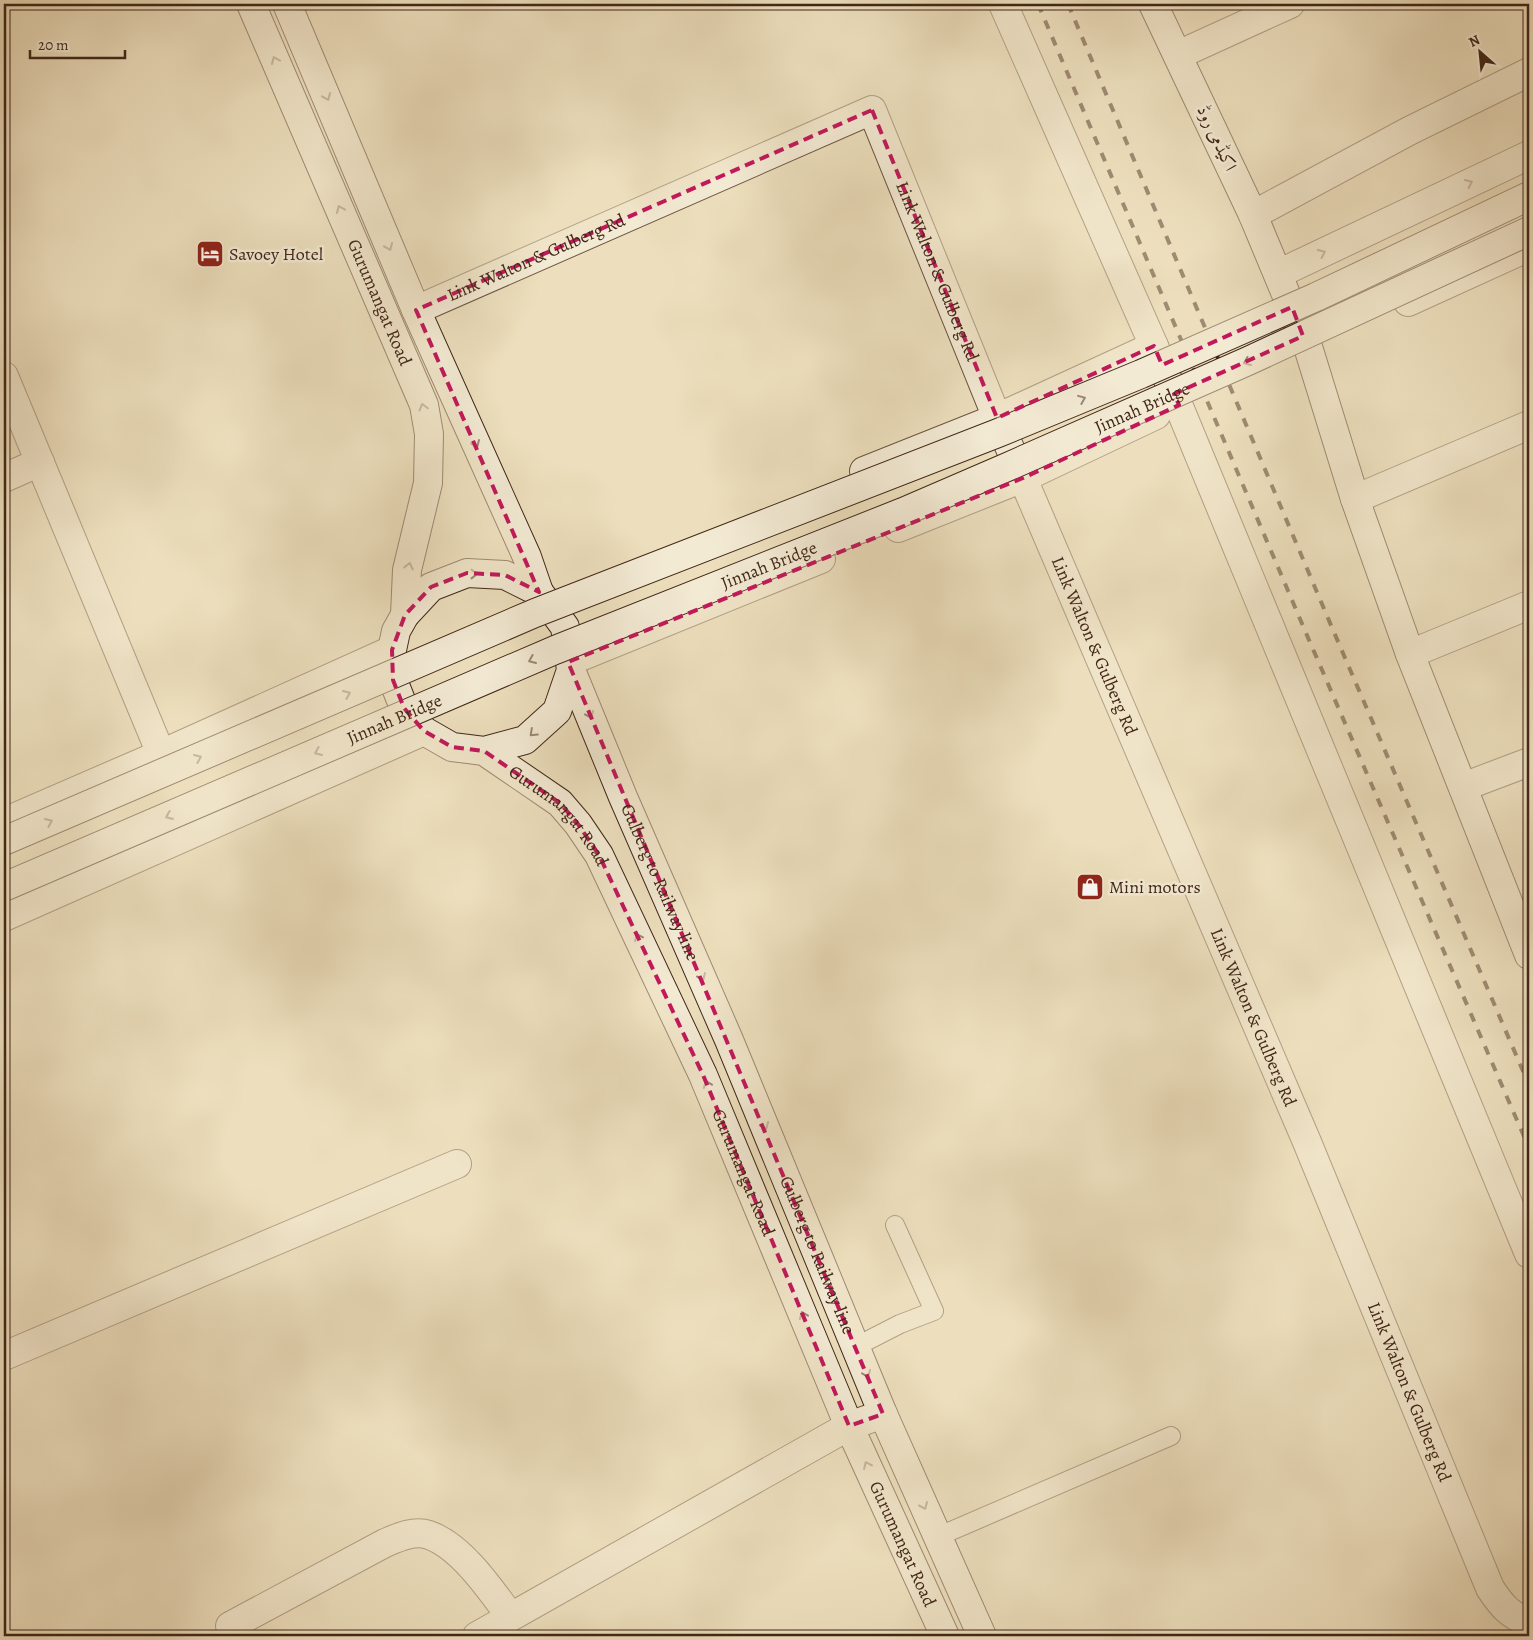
<svg xmlns="http://www.w3.org/2000/svg" width="1533" height="1640" viewBox="0 0 1533 1640" font-family="Alegreya,Amiri,serif">
<style>
.lines{fill:none;stroke-linecap:round;stroke-linejoin:round}
.lane-casing{stroke:#6c5541;stroke-width:20}
.street-casing{stroke:#6c5541;stroke-width:30}
.secondary-casing{stroke:#412718;stroke-width:30}
.lane{stroke:#f3ead4;stroke-width:18}
.street{stroke:#f3ead4;stroke-width:28}
.secondary{stroke:#f3ead4;stroke-width:28}
.rail{stroke:#412718;stroke-width:4;stroke-dasharray:9 9;stroke-linecap:butt}
.secondary-bridge-casing{stroke:#412718;stroke-width:30;stroke-linecap:butt}
.secondary-bridge{stroke:#f3ead4;stroke-width:28}
.oneway{stroke:#9a8876}
.marked{fill:none;stroke:#c2185b;stroke-width:4;stroke-dasharray:10 6;stroke-linejoin:round}
.labels{text-anchor:middle;dominant-baseline:central;stroke-width:5;stroke-linejoin:round;paint-order:stroke}
.street-label{font-size:18px;fill:#412718;stroke:#f3ead4}
.poi-label{font-size:18px;fill:#412718;stroke:#f3ead4;text-anchor:start}
</style>
<rect width="100%" height="100%" fill="#eddfbd"/>
<filter id="stains"><feTurbulence type="fractalNoise" baseFrequency=".004" numOctaves="4"/><feColorMatrix values="0 0 0 0 .2 0 0 0 0 .09 0 0 0 0 .02 0 0 0 .5 -.17"/></filter>
<radialGradient id="worn" r=".72"><stop offset=".6" stop-color="#630" stop-opacity="0"/><stop offset="1" stop-color="#630" stop-opacity=".3"/></radialGradient>
<g class="lines">
<!-- lane casing -->
<g class="lane-casing">
<g id="lane">
<polyline points="855,1347 900,1324 934,1311 895,1225"/>
<polyline points="937,1537 1171,1436"/>
</g>
</g>
<!-- street casing -->
<g class="street-casing">
<g id="street">
<polyline points="1003,4 1154,346 1529,1254"/>
<polyline points="1178,55 1290,4"/>
<polyline points="1253,215 1409,131 1529,72"/>
<polyline points="1278,274 1529,155"/>
<polyline points="1408,302 1529,247"/>
<path id="s1" d="M416 310 872 110 997 418 1307 1142 1490 1588C1501 1605 1510 1616 1529 1622"/>
<polyline points="4,376 161,754"/>
<polyline points="864,471 997,418 1154,346"/>
<polyline points="4,478 40,462"/>
<polyline points="1355,499 1529,425"/>
<polyline points="898,528 1023,478 1156,415"/>
<polyline points="1410,654 1529,605"/>
<polyline points="570,661 821,559"/>
<polyline points="1463,787 1529,762"/>
<polyline points="4,822 161,754 392,650"/>
<polyline points="4,917 424,731"/>
<polyline points="4,1356 457,1164"/>
<path d="M230 1626 385 1543C399 1537 414 1530 429 1535 461 1546 491 1590 510 1616"/>
<polyline points="477,1636 849,1426 883,1414"/>
</g>
</g>
<!-- secondary casing -->
<g class="secondary-casing">
<g id="secondary">
<path id="s2" d="M251 4 424 405 429 434 428 483 407 570 405 615"/>
<polyline points="287,4 416,310 527,557 539,592"/>
<polyline points="1153,4 1253,215 1308,347 1355,499 1410,654 1529,955"/>
<path id="s3" d="M571 670 623 797 729 1040 883 1414 982 1636"/>
<path id="s4" d="M484 751 525 740 557 711 571 670 565 627 539 592 505 575 467 573 431 587 405 615 396 631 392 650 393 680 404 708 424 731 452 747 484 751 560 803 578 824 599 855 703 1075 849 1426 945 1636"/>
</g>
</g>
<!-- lane -->
<use href="#lane" class="lane"/>
<!-- street -->
<use href="#street" class="street"/>
<!-- secondary -->
<use href="#secondary" class="secondary"/>
<!-- rail -->
<g class="rail">
<polyline points="1038,4 1309,640 1529,1148"/>
<polyline points="1068,4 1333,630 1529,1085"/>
</g>
<!-- secondary-bridge casing -->
<g class="secondary-bridge-casing">
<g id="secondary-bridge">
<polyline points="4,841 535,613 998,433 1141,374 1316,297 1529,196"/>
<path id="s5" d="M4 887 555 650 903 512 1005 468 1248 361 1529 231"/>
</g>
</g>
<!-- secondary-bridge -->
<use href="#secondary-bridge" class="secondary-bridge"/>
</g>
<!-- one-way arrows -->
<defs><path id="oneway-chevron" d="M-2-3.5L2.5 0L-2 3.5" fill="none" stroke-width="1.6" stroke-linecap="round" stroke-linejoin="round" transform="scale(1.25)"/></defs>
<g class="oneway">
<use href="#oneway-chevron" transform="translate(275 60) rotate(-113)"/>
<use href="#oneway-chevron" transform="translate(327 97) rotate(67)"/>
<use href="#oneway-chevron" transform="translate(1469 183) rotate(-25)"/>
<use href="#oneway-chevron" transform="translate(340 209) rotate(-113)"/>
<use href="#oneway-chevron" transform="translate(389 247) rotate(67)"/>
<use href="#oneway-chevron" transform="translate(1322 253) rotate(-25)"/>
<use href="#oneway-chevron" transform="translate(1247 362) rotate(156)"/>
<use href="#oneway-chevron" transform="translate(1082 399) rotate(-22)"/>
<use href="#oneway-chevron" transform="translate(423 407) rotate(-105)"/>
<use href="#oneway-chevron" transform="translate(476 444) rotate(66)"/>
<use href="#oneway-chevron" transform="translate(409 566) rotate(-77)"/>
<use href="#oneway-chevron" transform="translate(474 574)"/>
<use href="#oneway-chevron" transform="translate(532 660) rotate(157)"/>
<use href="#oneway-chevron" transform="translate(347 694) rotate(-23)"/>
<use href="#oneway-chevron" transform="translate(590 715) rotate(67)"/>
<use href="#oneway-chevron" transform="translate(533 733) rotate(137)"/>
<use href="#oneway-chevron" transform="translate(318 752) rotate(157)"/>
<use href="#oneway-chevron" transform="translate(198 758) rotate(-23)"/>
<use href="#oneway-chevron" transform="translate(169 816) rotate(157)"/>
<use href="#oneway-chevron" transform="translate(49 822) rotate(-23)"/>
<use href="#oneway-chevron" transform="translate(638 937) rotate(-115)"/>
<use href="#oneway-chevron" transform="translate(702 977) rotate(66)"/>
<use href="#oneway-chevron" transform="translate(707 1084) rotate(-112)"/>
<use href="#oneway-chevron" transform="translate(765 1126) rotate(68)"/>
<use href="#oneway-chevron" transform="translate(803 1315) rotate(-112)"/>
<use href="#oneway-chevron" transform="translate(867 1374) rotate(67)"/>
<use href="#oneway-chevron" transform="translate(867 1465) rotate(-115)"/>
<use href="#oneway-chevron" transform="translate(924 1506) rotate(66)"/>
</g>
<!-- marked area -->
<path d="M0 0H1533V1640H0ZM872 110 997 418 1154 346 1162 365 1292 307 1303 336 1174 394 1179 405 1023 478 568 662 883 1414 849 1426 703 1075 599 855 578 824 560 803 484 751 452 747 424 731 404 708 393 680 392 650 405 615 431 587 467 573 505 575 539 592 416 310Z" fill="#eddfbd" fill-opacity=".55" fill-rule="evenodd"/>
<path class="marked" d="M872 110 997 418 1154 346 1162 365 1292 307 1303 336 1174 394 1179 405 1023 478 568 662 883 1414 849 1426 703 1075 599 855 578 824 560 803 484 751 452 747 424 731 404 708 393 680 392 650 405 615 431 587 467 573 505 575 539 592 416 310Z"/>
<!-- icons -->
<defs>
<g id="hotel-square" transform="scale(1.4375)"><rect x="-9" y="-9" width="18" height="18" rx="4" fill="#8f2418" stroke="#f3ead4"/><path d="M-6-4.5h1.5V1H6V5H4.5V3h-9V5H-6ZM-4 0a1.8 1.8 0 1 1 3.6 0ZM.5 0V-2.5h3Q6-2.5 6 0Z" fill="#fff"/></g>
<g id="shop-square" transform="scale(1.4375)"><rect x="-9" y="-9" width="18" height="18" rx="4" fill="#8f2418" stroke="#f3ead4"/><path d="M-5-2.5h2.3a2.7 3.5 0 0 1 5.4 0H5L5.5 6h-11ZM-1.5-2.5h3a1.5 2.3 0 0 0-3 0Z" fill="#fff"/></g>
</defs>
<g fill-rule="evenodd">
<use href="#hotel-square" x="210" y="254"/>
<use href="#shop-square" x="1090" y="887"/>
</g>
<g class="labels">
<!-- street labels -->
<g class="street-label">
<text transform="translate(1217 138) rotate(65)">اکیڈمی روڈ</text>
<text stroke="none"><textPath href="#s1" startOffset="131">Link Walton &amp; Gulberg Rd</textPath></text>
<text stroke="none"><textPath href="#s1" startOffset="672">Link Walton &amp; Gulberg Rd</textPath></text>
<text stroke="none"><textPath href="#s2" startOffset="325">Gurumangat Road</textPath></text>
<text stroke="none"><textPath href="#s5" startOffset="1235">Jinnah Bridge</textPath></text>
<text stroke="none"><textPath href="#s5" startOffset="830">Jinnah Bridge</textPath></text>
<text stroke="none"><textPath href="#s1" startOffset="1078">Link Walton &amp; Gulberg Rd</textPath></text>
<text stroke="none"><textPath href="#s5" startOffset="425">Jinnah Bridge</textPath></text>
<text stroke="none"><textPath href="#s4" startOffset="662">Gurumangat Road</textPath></text>
<text stroke="none"><textPath href="#s3" startOffset="230">Gulberg to Railway line</textPath></text>
<text stroke="none"><textPath href="#s1" startOffset="1482">Link Walton &amp; Gulberg Rd</textPath></text>
<text stroke="none"><textPath href="#s4" startOffset="1068">Gurumangat Road</textPath></text>
<text stroke="none"><textPath href="#s3" startOffset="635">Gulberg to Railway line</textPath></text>
<text stroke="none"><textPath href="#s1" startOffset="1888">Link Walton &amp; Gulberg Rd</textPath></text>
<text stroke="none"><textPath href="#s4" startOffset="1472">Gurumangat Road</textPath></text>
</g>
<!-- poi labels -->
<g class="poi-label">
<text x="229" y="254">Savoey Hotel</text>
<text x="1109" y="887">Mini motors</text>
</g>
</g>
<!-- margin -->
<rect width="1533" height="1640" fill="none" stroke="#eddfbd" stroke-width="20"/>
<rect x="5" y="5" width="1523" height="1630" fill="none" stroke="#412718" stroke-width="2.5"/>
<rect x="10" y="10" width="1513" height="1620" fill="none" stroke="#412718"/>
<!-- north arrow -->
<g transform="translate(1480 52) rotate(333)" stroke="#f3ead4" stroke-width="4" paint-order="stroke">
<path d="M0-4L9 19L0 12L-9 19Z" fill="#412718"/>
<text y="-8" font-size="14" font-weight="bold" text-anchor="middle" fill="#412718">N</text>
</g>
<!-- scale -->
<path d="M30 50v8h95v-8" fill="none" stroke="#412718" stroke-width="2.5"/>
<text x="38" y="50" font-size="15" fill="#412718" stroke="#f3ead4" stroke-width="4" paint-order="stroke">20 m</text>
<rect width="100%" height="100%" filter="url(#stains)"/>
<rect width="100%" height="100%" fill="url(#worn)"/>
</svg>
